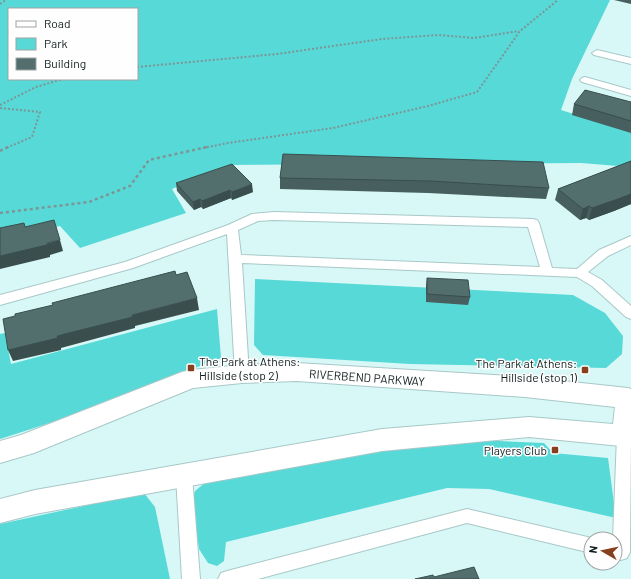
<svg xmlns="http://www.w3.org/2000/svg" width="631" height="579" viewBox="0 0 631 579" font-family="Barlow,sans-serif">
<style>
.green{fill:#57d9d8;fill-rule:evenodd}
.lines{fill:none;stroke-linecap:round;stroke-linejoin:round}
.service-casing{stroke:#a8c8c7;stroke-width:2}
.minor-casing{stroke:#a8c8c7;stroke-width:2}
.path-far1{stroke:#7d9594;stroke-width:2;stroke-dasharray:2 2;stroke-linecap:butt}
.path{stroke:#7d9594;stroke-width:2.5;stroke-dasharray:3 3;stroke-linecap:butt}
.service{fill:#fff;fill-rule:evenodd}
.minor{fill:#fff;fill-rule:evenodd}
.wall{fill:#475f5f}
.shaded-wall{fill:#394e4d}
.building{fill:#526f6e;stroke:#394e4d}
.poi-dot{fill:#86401d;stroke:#fefefe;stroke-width:1.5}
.labels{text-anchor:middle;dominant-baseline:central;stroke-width:3;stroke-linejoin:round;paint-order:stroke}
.poi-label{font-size:12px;fill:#101c1c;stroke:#fefefe;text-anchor:end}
.street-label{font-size:12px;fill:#101c1c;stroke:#fefefe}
</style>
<rect width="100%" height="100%" fill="#d7f8f7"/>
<!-- green -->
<g class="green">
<path d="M0 0H610L572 79 561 110 631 132V167L581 163 229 165 172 189 186 213 80 248 60 226 0 239ZM9 9H137V79H9Z"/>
<polygon points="255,279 573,295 605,313 623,336 622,354 606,368 410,364 263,355 254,345"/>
<polygon points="217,309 221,358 62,419 0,439 0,334 5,333 11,364"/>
<polygon points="477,440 544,443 553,453 608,458 616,518 489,489 447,488 226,542 224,561 217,566 208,563 199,549 192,501 195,491 206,482 406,446"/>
<polygon points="144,493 155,507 170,579 0,579 0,524"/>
</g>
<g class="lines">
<!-- service casing -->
<g class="service-casing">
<g id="service">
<polygon points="597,50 631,58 631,64 594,55 592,53"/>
<polygon points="585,77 631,90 631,96 582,82 580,80 582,78"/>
<path d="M274 212 533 219 537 220 539 223 552 268 577 269 599 250 631 236V245L608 256 588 272 602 280 631 306V319L626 317 592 286 577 277 242 263 249 374 247 378 242 379 237 378 235 374 227 234 133 268 0 305V295L125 262 228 225 252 214ZM274 220 528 227 540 267 241 255 238 230 258 221Z"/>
<polygon points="625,430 631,433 630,552 627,558 621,560 615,559 615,539 613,539 617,436 620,432"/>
<polygon points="184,469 190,471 192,476 200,579 182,579 176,476 178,471"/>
<polygon points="467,509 596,539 591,539 591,553 467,523 258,579 218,579 221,573 227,571"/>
</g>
</g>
<!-- minor casing -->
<g class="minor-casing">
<polygon id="minor" points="297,363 525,377 628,388 631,389 631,447 529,437 382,451 35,514 0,523 0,499 35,490 382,429 529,417 613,424 615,407 525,397 297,381 242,383 193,388 34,453 0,463 0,441 21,435 182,372 191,370 242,365"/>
</g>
<!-- path-far1 -->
<g class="path-far1">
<polyline points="0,4 6,0"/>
<polyline points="137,67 277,54 382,39 438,35 474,38 519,31"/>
<polyline points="0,105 36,87 63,79"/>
<polyline points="0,108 40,112 32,137 6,148"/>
<polyline points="203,148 228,143 333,128 428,106 477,92 520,31 558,0"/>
</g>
<!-- path -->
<g class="path">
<polyline points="0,151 8,147"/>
<polyline points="0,213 89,202 130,186 149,160 207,147"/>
</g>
<!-- service -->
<use href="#service" class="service"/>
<!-- minor -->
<use href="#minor" class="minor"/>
</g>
<!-- wall -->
<g class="wall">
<polygon points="614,0 631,0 631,4"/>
<polygon points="631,102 631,133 572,115 574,104"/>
<polygon points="283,154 549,188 546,199 428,193 280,189 280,178"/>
<polygon points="631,161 631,204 614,211 589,220 586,218 580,220 555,200 558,189"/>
<polygon points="176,183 253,192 232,200 231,198 203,209 201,207 194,210 177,191"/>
<polygon points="427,278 470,297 468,305 426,302 426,286"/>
</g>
<!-- shaded-wall -->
<g class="shaded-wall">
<polygon points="252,184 253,192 232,200 232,192"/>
<polygon points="230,190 231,198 203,209 202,201"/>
<polygon points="631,194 631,204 614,211 589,220 592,208"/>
<polygon points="200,199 201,207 194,210 193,202"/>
<polygon points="589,206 586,218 580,220 583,209"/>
<polygon points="60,240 63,251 50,255 50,257 0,269 0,256"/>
<polygon points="197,298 199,310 135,326 135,328 61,348 61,350 13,361 8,350 57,336 132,315"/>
</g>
<!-- building -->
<g class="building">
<polygon points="585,90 631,102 631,121 574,104"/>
<polygon points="283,154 543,162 549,188 430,181 280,178"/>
<polygon points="631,161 631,194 618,199 592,208 589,206 583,209 558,189"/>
<polygon points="232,164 252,184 232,192 230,190 202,201 200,199 193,202 176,183"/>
<polygon points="54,220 60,240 47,243 47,245 0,256 0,228 24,223 25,227"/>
<polygon points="175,271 176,275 187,272 197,298 132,315 133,317 57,336 58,338 8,350 3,319 15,316 15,314 53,305 52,303"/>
<polygon points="427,278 468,280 470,297 427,294"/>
<polygon points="474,567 479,579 415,579 433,575 434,577"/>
</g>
<!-- markers -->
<g class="poi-dot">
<rect x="187" y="364" width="8" height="8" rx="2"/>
<rect x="581" y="366" width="8" height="8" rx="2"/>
<rect x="551" y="446" width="8" height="8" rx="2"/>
</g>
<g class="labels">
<!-- poi labels -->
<g class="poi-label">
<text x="199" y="361" text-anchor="start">The Park at Athens:<tspan x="199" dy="14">Hillside (stop 2)</tspan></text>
<text x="577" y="363">The Park at Athens:<tspan x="577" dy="14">Hillside (stop 1)</tspan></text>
<text x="547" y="450">Players Club</text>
</g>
<!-- street labels -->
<g class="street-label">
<text transform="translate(367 377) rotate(4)">RIVERBEND PARKWAY</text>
</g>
</g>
<!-- legend -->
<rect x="8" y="8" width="130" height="72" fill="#fefefe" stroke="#9fa4a4"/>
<rect x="16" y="21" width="20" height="6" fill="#ffffff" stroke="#9fa4a4"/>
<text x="44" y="28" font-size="12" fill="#101c1c">Road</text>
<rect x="16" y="38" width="20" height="12" fill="#57d9d8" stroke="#9fa4a4"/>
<text x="44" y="48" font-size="12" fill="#101c1c">Park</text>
<rect x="16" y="58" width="20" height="12" fill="#526f6e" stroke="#9fa4a4"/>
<text x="44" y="68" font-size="12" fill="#101c1c">Building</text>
<!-- north arrow -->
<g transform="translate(603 551) rotate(279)"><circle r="19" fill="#fefefe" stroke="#9fa4a4"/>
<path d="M0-3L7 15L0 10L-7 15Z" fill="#86401d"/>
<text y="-6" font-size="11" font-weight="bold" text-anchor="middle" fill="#101c1c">N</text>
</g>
</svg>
